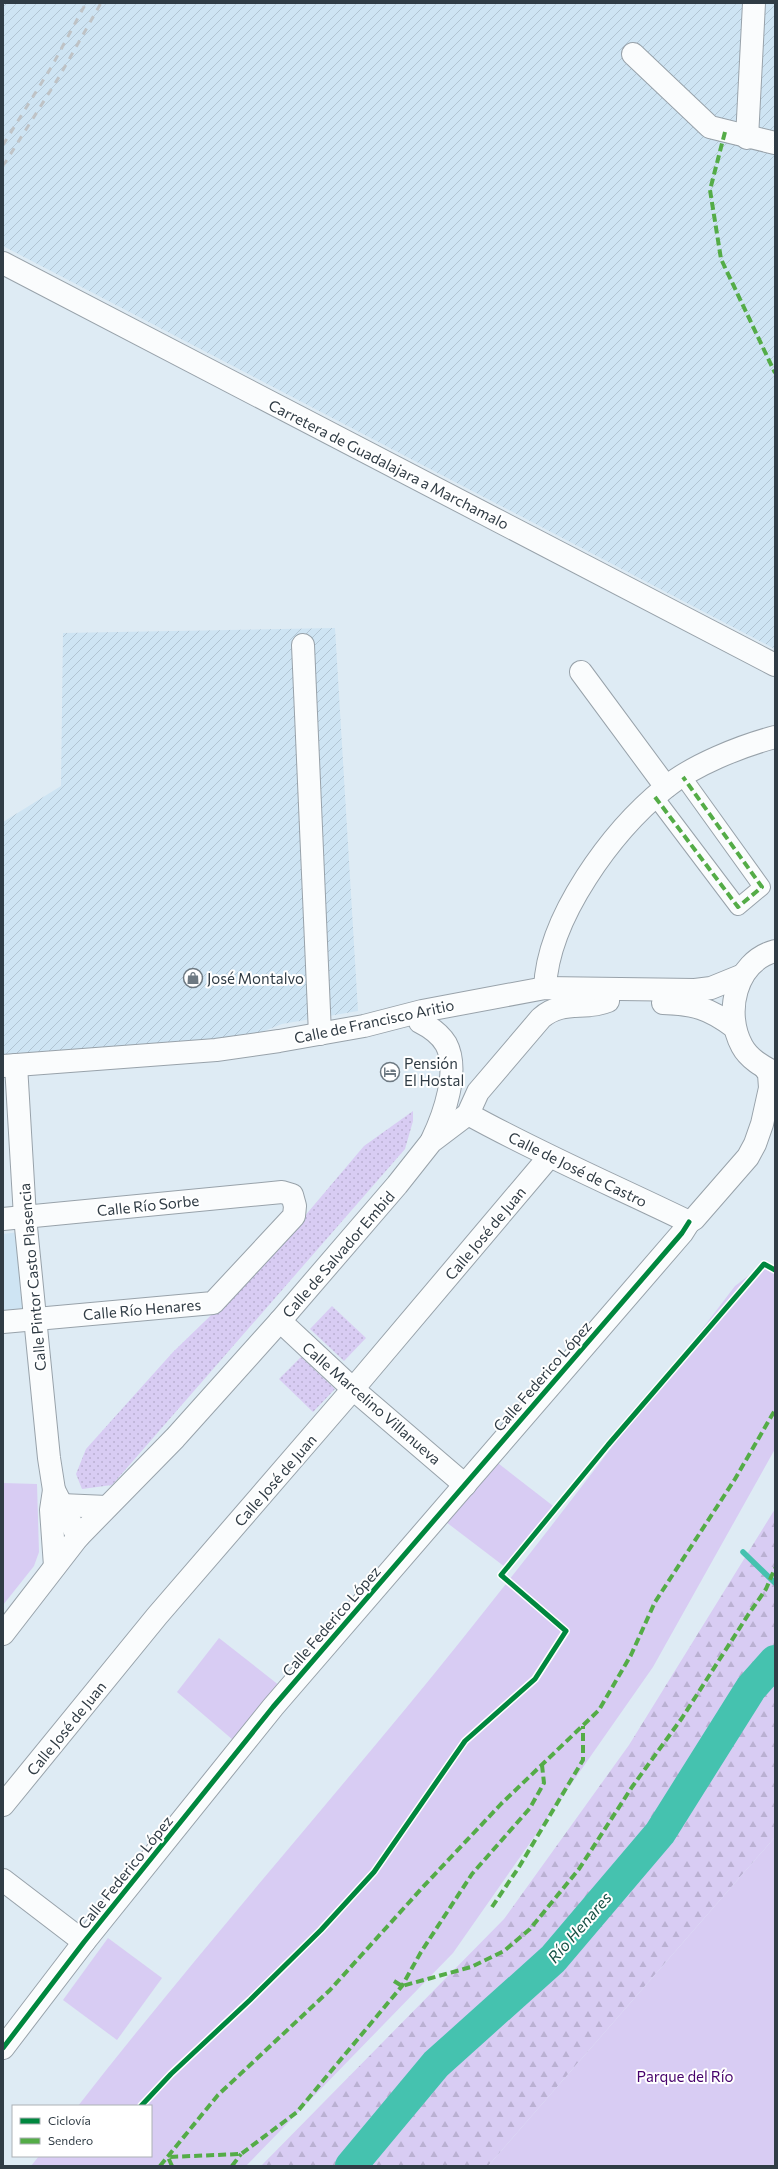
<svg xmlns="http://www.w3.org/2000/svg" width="778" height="2169" viewBox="0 0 778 2169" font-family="Commissioner,sans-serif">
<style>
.built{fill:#cee4f3}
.industrial{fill:url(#industrial-furrows)}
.grass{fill:url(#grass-dots)}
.forest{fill:url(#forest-firs)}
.park{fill:#d8ccf3}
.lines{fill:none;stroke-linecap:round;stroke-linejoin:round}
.stream{stroke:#45c2af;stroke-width:5.5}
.river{stroke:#45c2af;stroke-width:32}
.pedestrian-casing{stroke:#98a2aa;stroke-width:18}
.minor-casing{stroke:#98a2aa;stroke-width:24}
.secondary-casing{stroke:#98a2aa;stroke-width:24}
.pedestrian{stroke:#fafcfd;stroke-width:16}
.minor{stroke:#fafcfd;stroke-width:22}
.secondary{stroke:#fafcfd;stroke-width:22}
.rail{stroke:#bfc3c6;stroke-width:3;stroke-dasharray:7 7;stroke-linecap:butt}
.quiet{stroke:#54ac47;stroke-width:4;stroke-dasharray:8 4;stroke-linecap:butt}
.cycleway-casing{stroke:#fff;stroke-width:8}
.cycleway{stroke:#00873e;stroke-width:5}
.labels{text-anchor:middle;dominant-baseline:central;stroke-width:4;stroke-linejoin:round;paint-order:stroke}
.street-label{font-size:15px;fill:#303c45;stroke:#fff}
.poi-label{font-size:15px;fill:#303c45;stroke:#fff;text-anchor:start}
.park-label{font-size:15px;fill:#47026c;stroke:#fff}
.water-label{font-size:16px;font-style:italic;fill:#165043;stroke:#fff}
</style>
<defs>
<pattern id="industrial-furrows" width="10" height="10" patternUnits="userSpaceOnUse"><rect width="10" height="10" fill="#cee4f3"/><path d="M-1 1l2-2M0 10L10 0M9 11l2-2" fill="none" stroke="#b1c4d2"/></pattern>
<pattern id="grass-dots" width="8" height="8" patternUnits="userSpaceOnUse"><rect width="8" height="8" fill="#d8ccf3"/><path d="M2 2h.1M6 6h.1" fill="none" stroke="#bab0d2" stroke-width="1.8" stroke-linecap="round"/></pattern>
<pattern id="forest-firs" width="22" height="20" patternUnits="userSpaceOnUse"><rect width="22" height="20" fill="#d8ccf3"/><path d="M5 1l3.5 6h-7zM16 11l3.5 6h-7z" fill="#bab0d2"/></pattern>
</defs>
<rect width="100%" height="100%" fill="#deebf4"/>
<!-- built -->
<polygon class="built" points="19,1232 26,1309 3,1311 3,1234"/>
<!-- industrial -->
<g class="industrial">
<polygon points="3,3 775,3 775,649 3,246"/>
<polygon points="335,628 358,1011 282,1024 216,1050 3,1066 3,822 61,786 63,633"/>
</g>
<!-- grass -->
<g class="grass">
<polygon points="413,1111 413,1121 405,1149 112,1485 82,1489 76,1474 86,1449 173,1352 265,1263 364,1146"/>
<polygon points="332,1306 366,1338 344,1361 310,1329"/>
<polygon points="301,1357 335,1389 313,1412 279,1379"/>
</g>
<!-- forest -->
<polygon class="forest" points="775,1509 775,1837 488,2166 261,2166 504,1919 629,1745"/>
<!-- park -->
<g class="park">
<path d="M764 1264 775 1269V1449L653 1667 453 1953 246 2166H31L39 2156H151V2106H78C184 1970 297 1840 407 1707 520 1570 627 1427 735 1286Z"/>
<polygon points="494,1460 557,1509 509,1570 446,1522"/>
<polygon points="3,1483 37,1484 39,1552 34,1566 3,1605"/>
<polygon points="219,1638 280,1686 233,1740 177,1692"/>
<polygon points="775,1837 775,2166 488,2166"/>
<polygon points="108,1938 162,1978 117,2040 63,2000"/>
</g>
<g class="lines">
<!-- stream -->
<polyline class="stream" points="743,1552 775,1583"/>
<!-- river -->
<polyline class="river" points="351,2166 436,2064 553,1959 660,1833 751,1688 775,1661"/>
<!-- pedestrian casing -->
<g class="pedestrian-casing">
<polyline id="pedestrian" points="655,797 738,907 762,887 683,777"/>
</g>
<!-- minor casing -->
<g class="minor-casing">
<g id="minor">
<polyline points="633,54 710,127 775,143"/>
<polyline points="747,138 754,3"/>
<polyline points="303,645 320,1034"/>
<polyline points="581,672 666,787"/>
<path d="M545 988C548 917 612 831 665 788 693 765 741 746 775 737"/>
<path d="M420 1022C430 1027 440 1034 446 1044 460 1070 444 1115 432 1140"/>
<polyline points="16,1065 25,1217 49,1458 54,1490 78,1537"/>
<path d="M468 1114C540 1154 615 1186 689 1222"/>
<polyline points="3,1219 282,1192 292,1195 295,1206 294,1216 213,1303 3,1322"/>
<polyline points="689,1222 694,1219 748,1157 755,1144 762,1124 770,1088 769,1074 765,1068"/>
<polyline points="280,1321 353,1389 465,1485"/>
<polyline points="54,1490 51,1510 55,1566"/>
<polyline points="61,1505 107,1507"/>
<path d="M3 1634 78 1537 175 1438 280 1321 397 1185 431 1142 468 1114 478 1092 541 1018C563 999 584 1011 608 1001"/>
<polyline points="3,1805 157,1616 353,1389 549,1157"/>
<polyline points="3,1880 84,1942"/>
<polyline points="3,2048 84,1942 273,1707 682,1233 689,1222"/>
</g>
</g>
<!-- secondary casing -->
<g class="secondary-casing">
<g id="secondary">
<polyline points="3,263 775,665"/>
<path d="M775 951C735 962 724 1013 742 1046 749 1059 762 1066 775 1073"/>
<path d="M663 1003C694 1004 709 1008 734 1027"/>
<polyline points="3,1066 216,1050 279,1041 364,1026 422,1011 545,988 695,990 711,988 743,975"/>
</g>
</g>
<!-- pedestrian -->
<use href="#pedestrian" class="pedestrian"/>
<!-- minor -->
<use href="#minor" class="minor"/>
<!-- secondary -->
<use href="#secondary" class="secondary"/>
<!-- rail -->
<g class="rail">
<polyline points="3,145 52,66 86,3"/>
<polyline points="3,166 59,77 101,3"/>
</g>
<!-- quiet -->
<g class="quiet">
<polyline points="725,132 710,190 721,259 775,373"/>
<polyline points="655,797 738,907 762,887 683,777"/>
<polyline points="492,1907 519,1867 583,1760 583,1726"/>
<polyline points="394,1981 402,1986 471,1967 504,1951 530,1929 579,1869 632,1787 682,1718 748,1615 766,1589 775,1568"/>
<polyline points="160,2166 218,2095 330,1990 422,1888 501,1804 599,1710 631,1655 655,1602 735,1479 775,1410"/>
<polyline points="172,2166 168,2157 241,2154 297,2112 402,1986 421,1952 472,1874 530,1808 544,1783 542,1765"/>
<polyline points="232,2166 241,2154"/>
</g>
<!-- cycleway casing -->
<g class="cycleway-casing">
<g id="cycleway">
<polyline points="3,2048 84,1942 273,1707 682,1233 689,1222"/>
<polyline points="141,2106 171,2074 250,2000 321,1930 374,1872 465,1741 535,1679 566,1631 501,1575 608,1445 764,1264 775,1270"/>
</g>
</g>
<!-- cycleway -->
<use href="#cycleway" class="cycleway"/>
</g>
<!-- icons -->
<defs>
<g id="shop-ring" transform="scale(1)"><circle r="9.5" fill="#fff" stroke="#6d7982" stroke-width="1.5"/><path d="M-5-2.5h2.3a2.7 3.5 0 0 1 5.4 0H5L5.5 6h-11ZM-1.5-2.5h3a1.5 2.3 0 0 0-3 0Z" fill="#6d7982"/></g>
<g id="hotel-ring" transform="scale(1)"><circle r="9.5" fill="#fff" stroke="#6d7982" stroke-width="1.5"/><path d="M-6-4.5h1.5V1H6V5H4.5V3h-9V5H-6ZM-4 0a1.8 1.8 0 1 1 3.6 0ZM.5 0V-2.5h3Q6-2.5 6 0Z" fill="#6d7982"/></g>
</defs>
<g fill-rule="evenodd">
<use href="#shop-ring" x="193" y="978"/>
<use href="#hotel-ring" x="390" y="1072"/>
</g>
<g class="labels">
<!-- street labels -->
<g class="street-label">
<text transform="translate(389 464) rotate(27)">Carretera de Guadalajara a Marchamalo</text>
<text transform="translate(374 1021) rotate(-12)">Calle de Francisco Aritio</text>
<text transform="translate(578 1169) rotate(26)">Calle de José de Castro</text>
<text transform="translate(148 1205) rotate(-6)">Calle Río Sorbe</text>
<text transform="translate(485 1233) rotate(-50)">Calle José de Juan</text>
<text transform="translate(338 1254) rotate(-49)">Calle de Salvador Embid</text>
<text transform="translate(32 1277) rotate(-95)">Calle Pintor Casto Plasencia</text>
<text transform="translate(142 1309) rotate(-5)">Calle Río Henares</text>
<text transform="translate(542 1376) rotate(-49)">Calle Federico López</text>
<text transform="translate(372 1403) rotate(41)">Calle Marcelino Villanueva</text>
<text transform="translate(275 1480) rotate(-49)">Calle José de Juan</text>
<text transform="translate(331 1621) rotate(-49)">Calle Federico López</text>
<text transform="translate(66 1728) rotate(-51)">Calle José de Juan</text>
<text transform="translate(125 1872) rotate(-51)">Calle Federico López</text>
</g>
<!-- poi labels -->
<g class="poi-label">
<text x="207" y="978">José Montalvo</text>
<text x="404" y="1063">Pensión<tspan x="404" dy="17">El Hostal</tspan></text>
</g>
<!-- park labels -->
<g class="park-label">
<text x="685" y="2076">Parque del Río</text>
</g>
<!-- water labels -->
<g class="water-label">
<text transform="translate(579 1927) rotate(-49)">Río Henares</text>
</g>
</g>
<!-- border -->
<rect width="778" height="2169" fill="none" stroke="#303c45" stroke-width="8"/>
<!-- legend -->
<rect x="12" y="2105" width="140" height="52" fill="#ffffff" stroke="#acb1b5"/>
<rect x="20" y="2118" width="20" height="6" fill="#00873e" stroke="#acb1b5"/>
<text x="48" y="2125" font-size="12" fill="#303c45">Ciclovía</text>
<rect x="20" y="2138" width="20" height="6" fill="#54ac47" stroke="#acb1b5"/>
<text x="48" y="2145" font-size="12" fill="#303c45">Sendero</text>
</svg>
